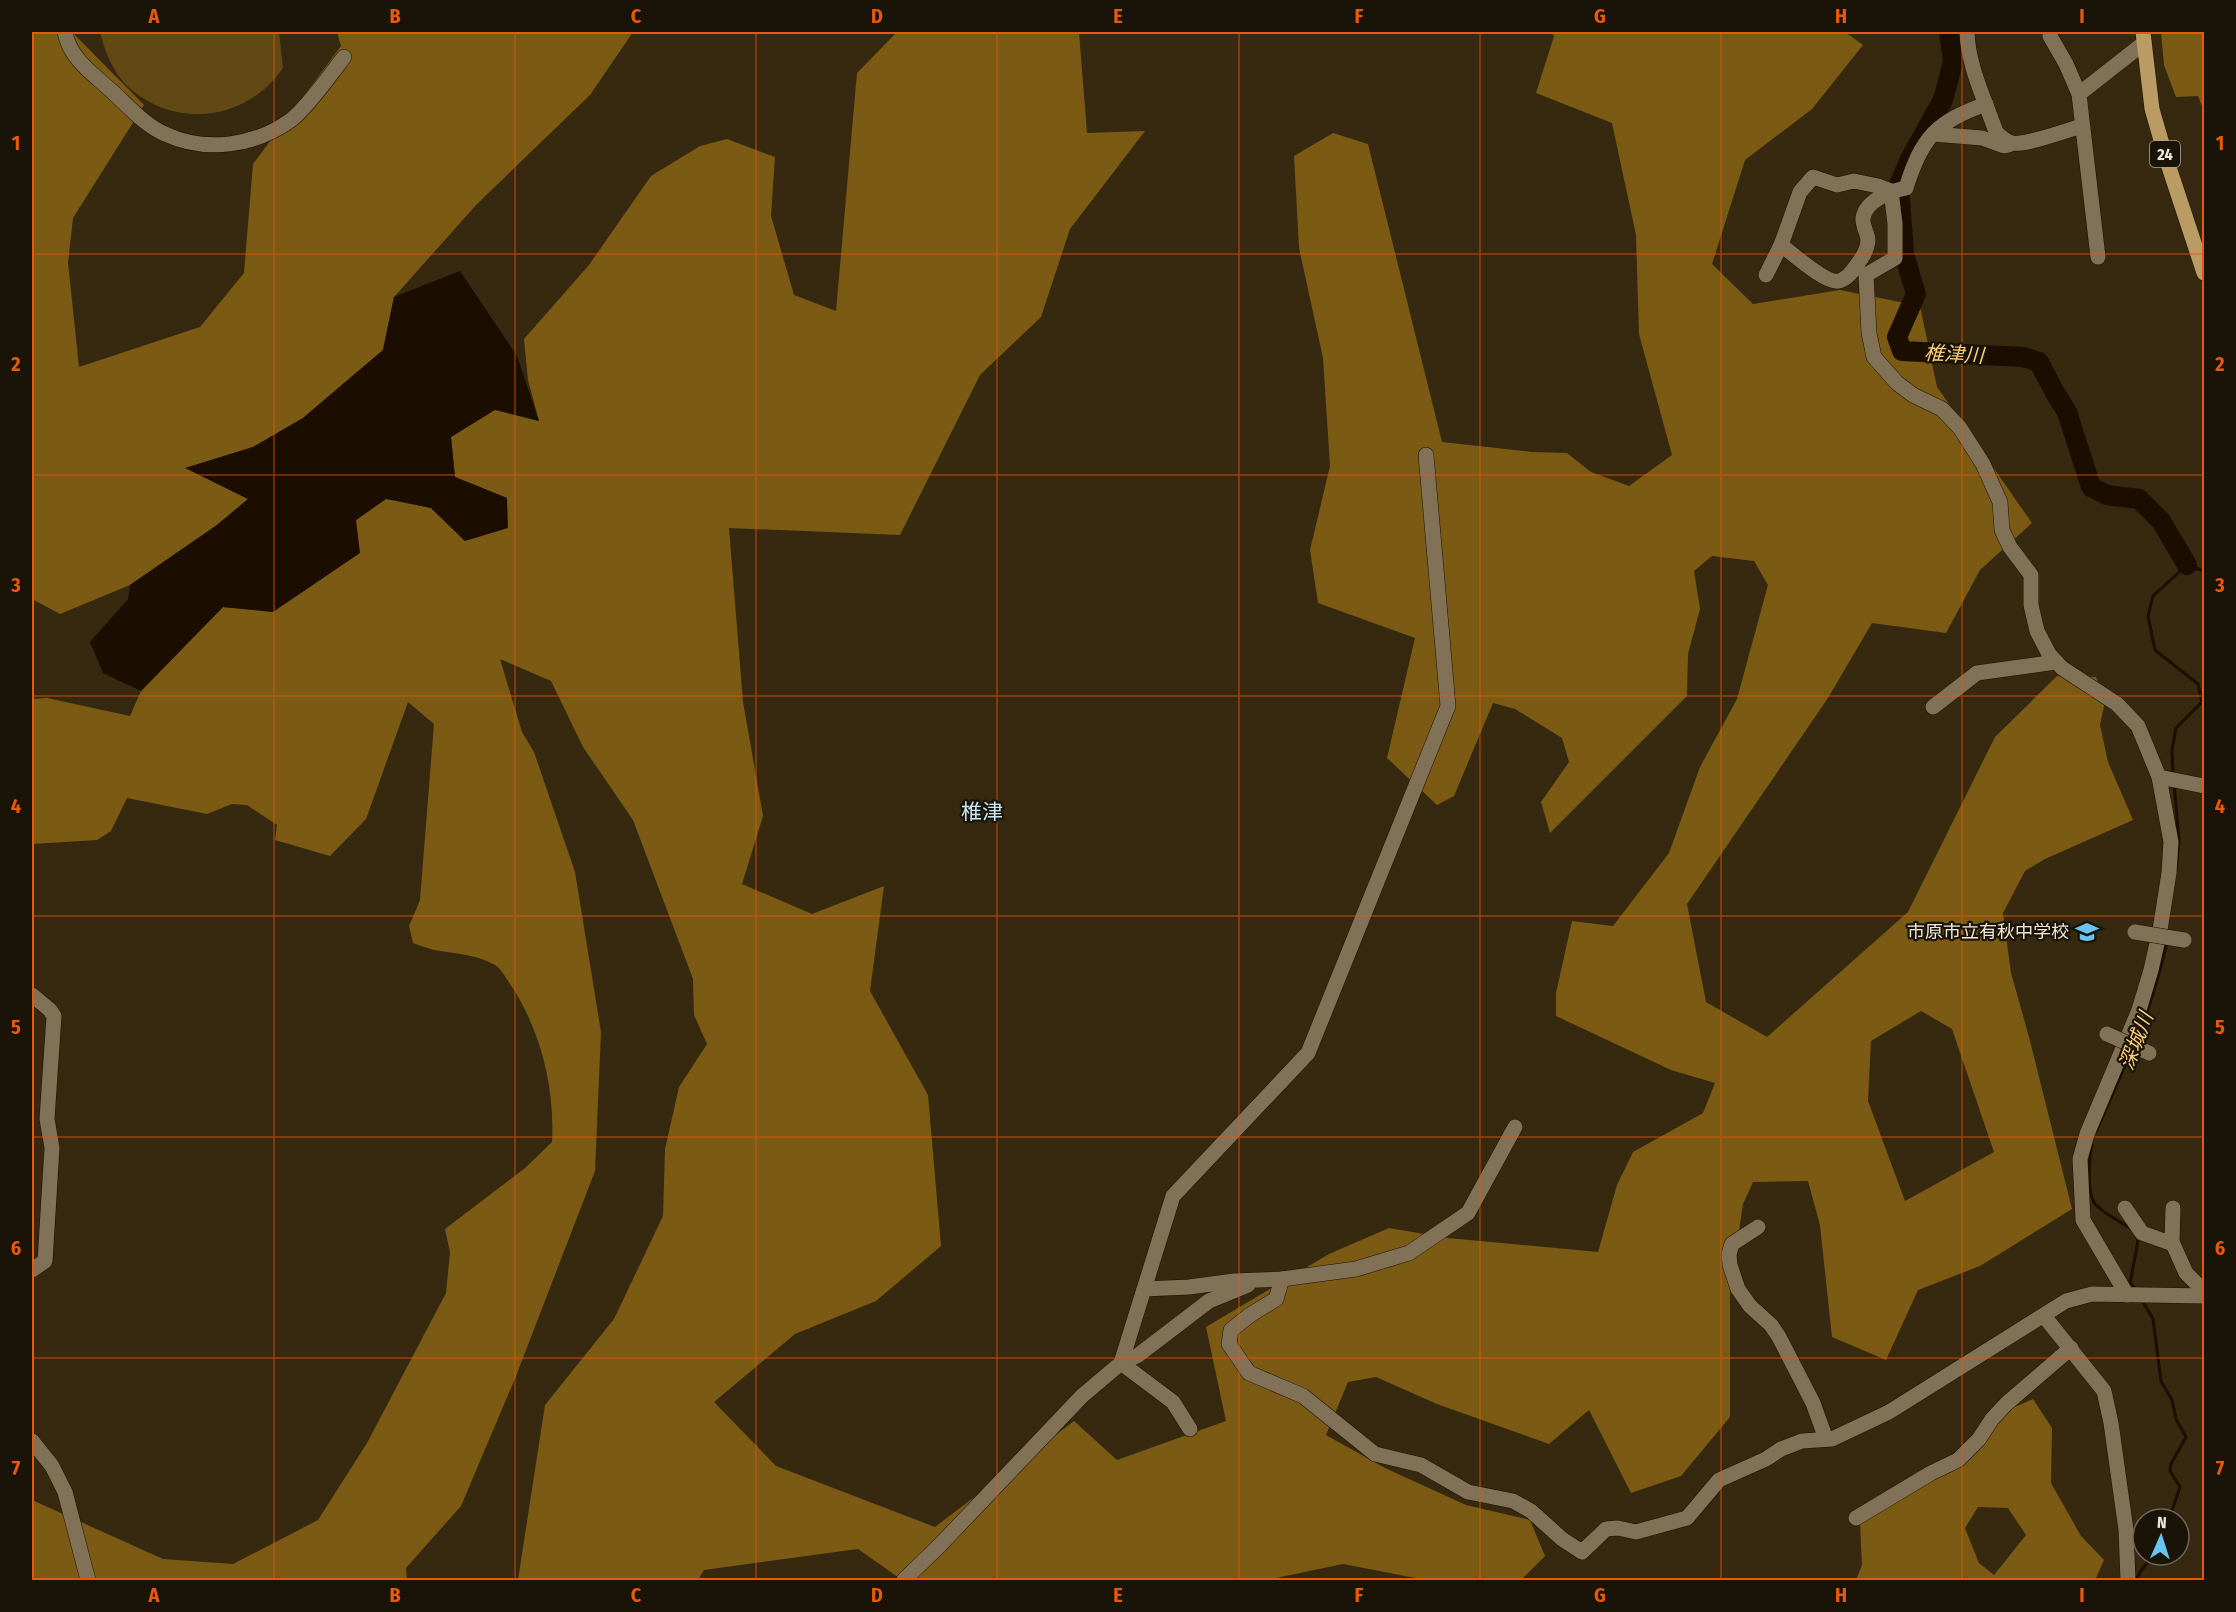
<svg xmlns="http://www.w3.org/2000/svg" width="2236" height="1612" viewBox="0 0 2236 1612" font-family="'Fira Sans Condensed','Noto Sans JP',sans-serif">
<style>
.green{fill:#624815}
.forest{fill:#7b5a14;fill-rule:evenodd}
.water{fill:#1b0e00}
.lines{fill:none;stroke-linecap:round;stroke-linejoin:round}
.stream{stroke:#1b0e00;stroke-width:3}
.river{stroke:#1b0e00;stroke-width:20}
.minor-casing{stroke:#1e1100;stroke-width:16}
.major-casing{stroke:#1e1100;stroke-width:16}
.minor{stroke:#817257;stroke-width:15}
.major{stroke:#ba9b63;stroke-width:15}
.minor-bridge-casing{stroke:#1e1100;stroke-width:16;stroke-linecap:butt}
.minor-bridge{stroke:#817257;stroke-width:15}
.grid{fill:none;stroke:#e8590c;stroke-width:1.5;stroke-opacity:0.55}
.labels{text-anchor:middle;dominant-baseline:central;stroke-width:4.5;stroke-linejoin:round;paint-order:stroke}
.shield{fill:#191308;stroke:#afa79a;stroke-width:1.5}
.shield-label{font-size:16px;font-weight:bold;fill:#efe6d8}
.poi-label{font-size:18px;fill:#efe6d8;stroke:#191308;text-anchor:end}
.water-label{font-size:20px;font-style:italic;fill:#fdce78;stroke:#191308}
.quarter-label{font-size:21px;fill:#c7e6f7;stroke:#191308}
.neatline{fill:none;stroke:#e8590c;stroke-width:2}
.grid-label{font-size:20px;text-anchor:middle;font-weight:bold;fill:#e8590c}
</style>
<rect width="100%" height="100%" fill="#362910"/>
<!-- green -->
<path class="green" d="M100 32H279L283 68C249 118 181 130 133 91 115 77 105 53 100 32Z"/>
<!-- forest -->
<g class="forest">
<polygon points="32,32 72,32 144,105 73,218 68,263 79,367 200,327 244,273 253,164 341,46 337,32 633,32 590,95 477,204 394,297 383,350 303,418 253,447 186,468 248,499 217,525 130,585 60,614 32,599"/>
<path d="M897 32H1079L1087 133 1145 131 1070 229 1041 317 980 375 900 535 729 528 743 702 763 816 742 884 812 914 884 886 870 991 928 1095 941 1246 876 1301 795 1334 714 1402 776 1466 935 1527 1074 1421 1117 1460 1226 1421 1206 1327 1329 1254 1389 1228 1448 1238 1598 1252 1617 1185 1633 1152 1703 1113 1715 1083 1671 1070 1556 1016V993L1572 921 1613 926 1669 853 1700 767 1737 699 1768 585 1754 561 1712 556 1694 571 1700 609 1688 654 1687 696 1550 833 1541 802 1569 762 1562 738 1515 709 1493 703 1454 796 1437 805 1387 758 1415 638 1318 603 1310 550 1330 466 1323 358 1299 248 1294 156 1333 133 1368 144 1442 442 1532 452 1567 453 1591 472 1629 486 1672 455 1639 334 1636 235 1612 123 1536 93 1554 36 1551 32H1845L1863 45 1812 109 1745 160 1712 264 1753 304 1840 290 1920 306 1937 387 2032 523 1980 570 1946 633 1872 623 1828 698 1687 904 1706 1002 1767 1037 1908 912 1995 737 2057 676 2096 677 2105 701 2100 725 2108 762 2133 820 2045 859 2025 871 2003 913 2011 973 2029 1037 2072 1209 1980 1266 1918 1290 1886 1360 1832 1337 1820 1225 1808 1181 1753 1182 1743 1204 1730 1291V1417L1681 1476 1631 1493 1589 1410 1549 1444 1437 1404 1376 1377 1348 1382 1326 1435 1385 1468 1466 1505 1530 1520 1545 1556 1521 1580H1426L1343 1564 1267 1580H902L858 1549 704 1570 698 1580H518L545 1405 614 1319 663 1216 665 1149 679 1087 707 1044 694 1015 693 979 633 820 583 747 551 681 500 659 522 732 534 752 575 872 601 1032 595 1171 516 1376 461 1506 406 1568 407 1580H32V1500L163 1559 233 1564 318 1520 367 1443 446 1293 450 1252 445 1229 525 1168 552 1142C555 1086 540 1027 508 981 504 975 500 967 493 964 476 955 459 954 440 951 431 950 422 946 413 943L409 926 420 900 434 724 408 702 366 819 330 856 275 840 277 825 247 805 232 804 207 814 127 798 111 831 97 840 32 844V699L47 698 130 716 141 691 223 607 273 612 356 520 387 498 431 508 465 541 507 498 455 477 451 437 495 409 539 421 528 380 524 339 589 265 651 176 700 146 727 139 775 157 771 216 794 295 836 311 857 73ZM1921 1011 1952 1029 1994 1152 1905 1201 1868 1101 1871 1041Z"/>
<polygon points="2161,32 2204,32 2204,111 2198,96 2176,97 2164,65"/>
<path d="M2033 1399 2052 1428 2051 1483 2081 1536 2104 1560 2095 1580H1856L1862 1565 1860 1522 1952 1469 2010 1409ZM1978 1507 2008 1508 2026 1535 1994 1575 1979 1563 1965 1528Z"/>
</g>
<!-- water -->
<polygon class="water" points="460,271 517,356 539,421 495,410 451,437 455,477 507,498 508,528 465,541 431,508 386,499 356,520 360,553 273,612 223,607 141,691 103,673 90,642 128,599 130,585 217,525 248,499 185,468 253,447 303,418 383,350 394,297"/>
<g class="lines">
<!-- stream -->
<g class="stream">
<polyline points="2173,775 2172,750 2176,728 2202,702 2198,684 2155,650 2148,616 2153,596 2187,565 2204,571"/>
<polyline points="2174,784 2179,840 2176,870"/>
<path d="M2136 1041C2149 1009 2159 977 2167 942"/>
<polyline points="2096,1132 2132,1050"/>
<path d="M2092 1144C2089 1158 2086 1195 2096 1205 2106 1215 2121 1222 2133 1230"/>
<polyline points="2136,1289 2130,1283 2138,1241 2136,1236"/>
<polyline points="2142,1300 2153,1319 2161,1381 2172,1400 2176,1419 2186,1437 2171,1464 2170,1471 2180,1487 2169,1519"/>
<polyline points="2136,1580 2140,1572 2153,1555"/>
</g>
<!-- river -->
<polyline class="river" points="1949,32 1953,62 1943,100 1910,159 1899,185 1904,254 1916,294 1897,337 1902,351 2023,357 2039,362 2054,391 2067,412 2091,487 2107,495 2139,499 2161,521 2187,565"/>
<!-- minor casing -->
<g class="minor-casing">
<g id="minor">
<path d="M65 32C69 59 96 76 115 94 130 108 146 126 165 134 206 153 255 146 291 120 307 108 331 74 344 57"/>
<path d="M1967 32C1968 66 1985 100 1996 132 2001 137 2005 141 2012 143 2025 146 2067 130 2082 126"/>
<polyline points="2050,36 2066,64 2079,94 2098,257"/>
<polyline points="2079,94 2144,43"/>
<polyline points="1933,134 1982,138 2004,146 2009,145"/>
<path d="M1781 245C1793 254 1826 284 1839 281 1847 279 1852 272 1856 266 1862 258 1867 251 1868 241 1868 233 1862 226 1863 218 1866 200 1891 191 1906 188 1922 137 1936 122 1986 104"/>
<polyline points="1766,275 1781,245 1800,192 1813,177 1837,185 1854,181 1878,186 1891,191 1895,224 1895,258 1866,275 1869,333 1874,357 1897,383 1913,395 1942,409 1960,428 1983,464 2000,502 2002,530 2010,547 2031,575 2031,605 2037,631 2049,654 2062,668 2117,704 2138,726 2159,777 2171,842 2169,873 2160,930 2151,970 2139,1010 2087,1134 2080,1159 2083,1220 2127,1295"/>
<polyline points="1933,707 1977,673 2056,662"/>
<polyline points="2159,777 2204,786"/>
<polyline points="32,995 50,1010 54,1016 47,1119 52,1148 45,1261 32,1270"/>
<polyline points="2125,1208 2142,1233 2173,1244 2186,1273 2204,1291"/>
<polyline points="1758,1227 1732,1244 1729,1254 1730,1265 1738,1289 1750,1306 1771,1325 1779,1337 1813,1403 1826,1439"/>
<polyline points="2172,1243 2173,1208"/>
<polyline points="1282,1279 1276,1299 1250,1315 1231,1330 1229,1344 1249,1373 1303,1396 1375,1454 1421,1465 1468,1492 1513,1501 1531,1511 1562,1539 1582,1552 1606,1529 1618,1528 1636,1532 1687,1518 1719,1480 1766,1459 1781,1449 1802,1441 1832,1439 1889,1412 2066,1301 2092,1294 2204,1296"/>
<polyline points="1144,1289 1189,1287 1234,1281 1282,1279 1356,1269 1409,1253 1468,1213 1515,1127"/>
<polyline points="2044,1316 2104,1391 2111,1423 2126,1530 2128,1580"/>
<polyline points="1121,1363 1137,1356 1209,1301 1248,1285"/>
<polyline points="1121,1363 1173,1402 1190,1429"/>
<polyline points="32,1441 52,1466 65,1492 88,1580"/>
<polyline points="1856,1518 1931,1473 1958,1460 1979,1439 1992,1419 2006,1404 2071,1348"/>
<polyline points="904,1580 940,1545 1082,1396 1121,1363 1173,1196 1308,1053 1448,706 1426,455"/>
</g>
</g>
<!-- major casing -->
<g class="major-casing">
<polyline id="major" points="2143,32 2152,109 2167,161 2204,273"/>
</g>
<!-- minor -->
<use href="#minor" class="minor"/>
<!-- major -->
<use href="#major" class="major"/>
<!-- minor-bridge casing -->
<g class="minor-bridge-casing">
<g id="minor-bridge">
<polyline points="2135,932 2184,940"/>
<polyline points="2107,1034 2149,1053"/>
</g>
</g>
<!-- minor-bridge -->
<use href="#minor-bridge" class="minor-bridge"/>
</g>
<!-- grid -->
<path class="grid" d="M274 32V1580M515 32V1580M756 32V1580M997 32V1580M1239 32V1580M1480 32V1580M1721 32V1580M1962 32V1580M32 254H2204M32 475H2204M32 696H2204M32 916H2204M32 1137H2204M32 1358H2204"/>
<!-- icons -->
<defs>
<g id="school-bare" transform="scale(1.8)"><path d="M0-5L7-2L0 1L-7-2ZM-4 1L0 2.5L4 1V4Q0 6-4 4Z" fill="#68c4f0" stroke="#191308" stroke-width="2.5" paint-order="stroke"/></g>
</defs>
<g fill-rule="evenodd">
<use href="#school-bare" x="2087" y="932"/>
</g>
<g class="labels">
<!-- shield labels -->
<rect class="shield" x="2150" y="141" width="30" height="26" rx="4.5"/>
<g class="shield-label">
<text x="2165" y="154">24</text>
</g>
<!-- poi labels -->
<g class="poi-label">
<text x="2069" y="932">市原市立有秋中学校</text>
</g>
<!-- water labels -->
<g class="water-label">
<text transform="translate(1954 354) rotate(3)">椎津川</text>
<text transform="translate(2136 1041) rotate(-69)">深城川</text>
</g>
<!-- quarter labels -->
<g class="quarter-label">
<text x="982" y="812">椎津</text>
</g>
</g>
<!-- border -->
<rect width="2236" height="1612" fill="none" stroke="#191308" stroke-width="66"/>
<!-- north arrow -->
<g transform="translate(2161 1537) rotate(3)"><circle r="28" fill="#191308" stroke="#6f675b" stroke-width="1.5"/>
<path d="M0-4.5L10 22L0 15L-10 22Z" fill="#68c4f0"/>
<text y="-9" font-size="16" font-weight="bold" text-anchor="middle" fill="#efe6d8">N</text>
</g>
<rect x="33" y="33" width="2170" height="1546" class="neatline"/>
<g class="grid-label">
<text x="154" y="23">A</text>
<text x="395" y="23">B</text>
<text x="636" y="23">C</text>
<text x="877" y="23">D</text>
<text x="1118" y="23">E</text>
<text x="1359" y="23">F</text>
<text x="1600" y="23">G</text>
<text x="1841" y="23">H</text>
<text x="2082" y="23">I</text>
<text x="16" y="150">1</text>
<text x="2220" y="150">1</text>
<text x="16" y="371">2</text>
<text x="2220" y="371">2</text>
<text x="16" y="592">3</text>
<text x="2220" y="592">3</text>
<text x="16" y="813">4</text>
<text x="2220" y="813">4</text>
<text x="16" y="1034">5</text>
<text x="2220" y="1034">5</text>
<text x="16" y="1255">6</text>
<text x="2220" y="1255">6</text>
<text x="16" y="1475">7</text>
<text x="2220" y="1475">7</text>
<text x="154" y="1602">A</text>
<text x="395" y="1602">B</text>
<text x="636" y="1602">C</text>
<text x="877" y="1602">D</text>
<text x="1118" y="1602">E</text>
<text x="1359" y="1602">F</text>
<text x="1600" y="1602">G</text>
<text x="1841" y="1602">H</text>
<text x="2082" y="1602">I</text>
</g>
</svg>
